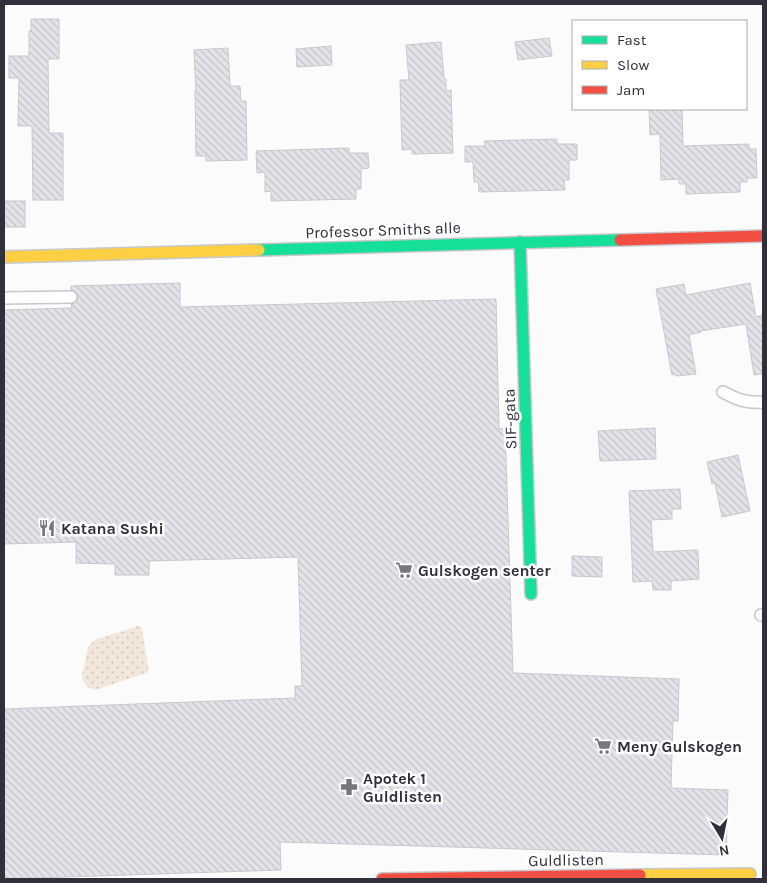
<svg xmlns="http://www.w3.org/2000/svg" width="767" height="883" viewBox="0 0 767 883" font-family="Karla,sans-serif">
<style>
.park{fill:url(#park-dots)}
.building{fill:url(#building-back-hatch);stroke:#c8c8cd}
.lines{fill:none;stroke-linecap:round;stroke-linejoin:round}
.lane-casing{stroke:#c8c7cd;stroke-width:14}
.fast-casing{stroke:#c8c7cd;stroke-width:14}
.slow-casing{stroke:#c8c7cd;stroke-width:14}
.jam-casing{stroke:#c8c7cd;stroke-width:14}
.lane{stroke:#fefefe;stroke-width:11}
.fast{stroke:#16e098;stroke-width:11}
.slow{stroke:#ffcf43;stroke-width:11}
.jam{stroke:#f24e42;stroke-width:11}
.labels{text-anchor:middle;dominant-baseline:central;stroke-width:5;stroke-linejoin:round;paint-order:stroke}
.street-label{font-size:16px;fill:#302f3a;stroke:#fff}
.poi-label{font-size:16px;font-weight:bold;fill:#302f3a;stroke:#fff;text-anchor:start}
</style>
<defs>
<pattern id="park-dots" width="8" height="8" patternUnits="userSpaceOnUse" patternTransform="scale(1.25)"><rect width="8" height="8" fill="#f3e7db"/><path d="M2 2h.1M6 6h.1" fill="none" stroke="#d1c6bd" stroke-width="1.8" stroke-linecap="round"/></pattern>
<pattern id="building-back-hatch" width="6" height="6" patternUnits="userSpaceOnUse" patternTransform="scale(1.25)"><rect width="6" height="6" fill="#e4e3ea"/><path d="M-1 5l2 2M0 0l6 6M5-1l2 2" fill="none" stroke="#c4c3c9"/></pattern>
</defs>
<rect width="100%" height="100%" fill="#fbfbfb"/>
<!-- park -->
<path class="park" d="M138 626 141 627 142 629 149 672 99 689C89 691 83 685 82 675L88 648 90 644 97 639Z"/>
<!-- building -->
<g class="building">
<polygon points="31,19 59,19 59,59 48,59 49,133 63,133 63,200 33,200 32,126 18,126 19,78 9,78 9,56 29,56 29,31 31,31"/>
<polygon points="549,38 552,56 518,60 515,42"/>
<polygon points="441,42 444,79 446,79 446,91 451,90 453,153 412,154 412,149 402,150 400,80 409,80 406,45"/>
<polygon points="331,46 332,65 297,67 296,49"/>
<polygon points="228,48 230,86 240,86 241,101 246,101 247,160 206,161 206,156 196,156 195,91 196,91 194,50"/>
<polygon points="649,109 682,109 683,146 749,144 749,149 756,149 757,178 747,178 747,182 740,182 740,192 686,194 686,184 679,184 679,179 661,180 660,134 650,135"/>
<polygon points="557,139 557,144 577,144 577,160 569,160 569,180 564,180 565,190 479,192 478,182 474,182 473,162 465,162 465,146 485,146 484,141"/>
<polygon points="349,148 349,153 368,153 369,168 361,169 361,189 356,189 356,199 271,201 271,191 265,192 265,172 257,173 256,151"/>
<rect x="4" y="201" width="21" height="26"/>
<polygon points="180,283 180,307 496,299 499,429 505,428 513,673 679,679 678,721 673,721 671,788 728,790 726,855 280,842 281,870 4,879 4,709 295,698 295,686 302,686 298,557 149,561 149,575 115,575 115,564 76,563 76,542 4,544 4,310 72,308 71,304 77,301 78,296 75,291 71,290 71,286"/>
<polygon points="750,283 756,317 763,315 763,374 754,375 746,324 700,331 701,332 689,335 696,374 676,376 676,374 672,375 656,289 684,284 686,295"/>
<polygon points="655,428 656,459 600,461 598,431"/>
<polygon points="738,455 750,511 722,517 715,483 712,484 707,462"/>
<polygon points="680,489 681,509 672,509 672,519 651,520 653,552 698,550 699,579 671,581 671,590 653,590 652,581 633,582 629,491"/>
<polygon points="572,556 602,557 602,577 572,576"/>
</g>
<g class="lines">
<!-- lane casing -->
<g class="lane-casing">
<g id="lane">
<polyline points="4,298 71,297"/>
<path d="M723 392C738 400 746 403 763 402"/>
<polyline points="761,615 763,615"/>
</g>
</g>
<!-- fast casing -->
<g class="fast-casing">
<g id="fast">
<polyline points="520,242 531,594"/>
<polyline points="259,250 620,240"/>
</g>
</g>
<!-- slow casing -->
<g class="slow-casing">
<g id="slow">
<polyline points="4,257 259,250"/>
<polyline points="640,875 750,874"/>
</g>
</g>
<!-- jam casing -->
<g class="jam-casing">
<g id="jam">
<polyline points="620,240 763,236"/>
<polyline points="382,879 640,875"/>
</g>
</g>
<!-- lane -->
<use href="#lane" class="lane"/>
<!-- fast -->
<use href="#fast" class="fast"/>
<!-- slow -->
<use href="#slow" class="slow"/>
<!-- jam -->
<use href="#jam" class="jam"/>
</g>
<!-- icons -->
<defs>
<g id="restaurant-bare" transform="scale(1.35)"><path d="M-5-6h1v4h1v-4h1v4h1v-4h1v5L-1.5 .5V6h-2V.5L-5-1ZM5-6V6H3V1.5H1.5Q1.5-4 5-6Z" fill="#77767e" stroke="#fff" stroke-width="2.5" paint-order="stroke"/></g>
<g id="supermarket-bare" transform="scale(1.35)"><path d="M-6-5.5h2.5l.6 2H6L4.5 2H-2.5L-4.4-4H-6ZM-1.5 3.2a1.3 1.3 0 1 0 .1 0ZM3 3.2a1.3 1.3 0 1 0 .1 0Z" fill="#77767e" stroke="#fff" stroke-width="2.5" paint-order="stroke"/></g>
<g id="pharmacy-bare" transform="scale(1.35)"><path d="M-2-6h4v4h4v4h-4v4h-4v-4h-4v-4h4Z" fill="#77767e" stroke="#fff" stroke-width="2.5" paint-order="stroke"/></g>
</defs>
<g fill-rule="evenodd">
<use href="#restaurant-bare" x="47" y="528"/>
<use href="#supermarket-bare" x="404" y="570"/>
<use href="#supermarket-bare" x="603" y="746"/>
<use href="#pharmacy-bare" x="349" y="787"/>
</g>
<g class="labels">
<!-- street labels -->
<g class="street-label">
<text transform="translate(383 230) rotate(-2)">Professor Smiths alle</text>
<text transform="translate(510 419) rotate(-92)">SIF-gata</text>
<text transform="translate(566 860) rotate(-1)">Guldlisten</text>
</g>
<!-- poi labels -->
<g class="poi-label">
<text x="61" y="528">Katana Sushi</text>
<text x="418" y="570">Gulskogen senter</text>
<text x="617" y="746">Meny Gulskogen</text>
<text x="363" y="778">Apotek 1<tspan x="363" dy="18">Guldlisten</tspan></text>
</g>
</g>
<!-- border -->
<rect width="767" height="883" fill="none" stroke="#302f3a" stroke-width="10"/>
<!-- legend -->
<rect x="572" y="20" width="175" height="90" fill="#ffffff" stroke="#acacb0"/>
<rect x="582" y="36" width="25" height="8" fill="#16e098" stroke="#acacb0"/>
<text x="617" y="45" font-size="15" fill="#302f3a">Fast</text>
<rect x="582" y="61" width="25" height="8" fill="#ffcf43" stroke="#acacb0"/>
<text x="617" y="70" font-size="15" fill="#302f3a">Slow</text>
<rect x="582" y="86" width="25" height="8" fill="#f24e42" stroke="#acacb0"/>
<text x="617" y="95" font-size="15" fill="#302f3a">Jam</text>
<!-- north arrow -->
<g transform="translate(722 838) rotate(170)" stroke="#ffffff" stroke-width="4" paint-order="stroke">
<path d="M0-4L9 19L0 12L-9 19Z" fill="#302f3a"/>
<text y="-8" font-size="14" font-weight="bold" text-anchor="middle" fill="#302f3a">N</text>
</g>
</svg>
